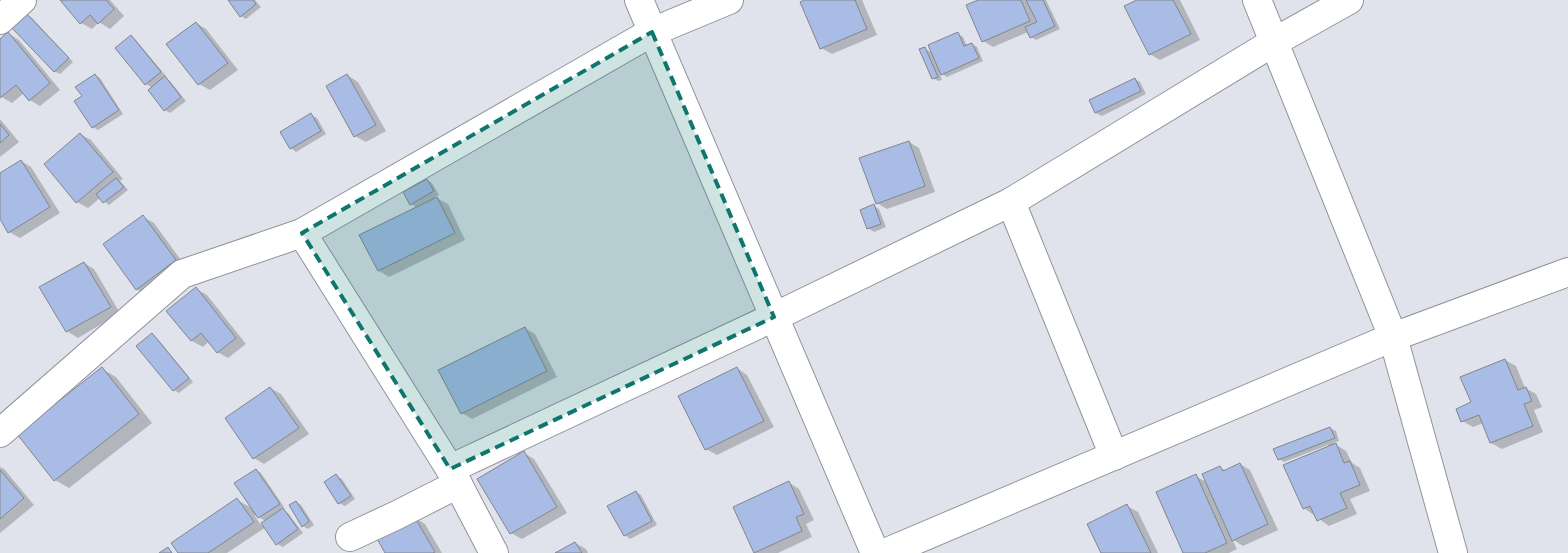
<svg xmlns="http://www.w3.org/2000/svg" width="1568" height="553" viewBox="0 0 1568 553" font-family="Georgia,serif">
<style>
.shadow{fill:#0003;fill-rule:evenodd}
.building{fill:#a9bce6;stroke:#82868c}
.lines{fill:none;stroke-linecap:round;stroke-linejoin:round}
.minor-casing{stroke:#90939a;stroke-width:30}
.minor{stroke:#fff;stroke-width:28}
.marked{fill:#0f766e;fill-opacity:0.2;stroke:#0f766e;stroke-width:4;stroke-dasharray:10 6;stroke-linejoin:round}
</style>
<rect width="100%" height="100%" fill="#e0e3eb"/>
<!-- shadow -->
<g class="shadow">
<polygon points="62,0 110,0 124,16 110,29 99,22 92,29 81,23"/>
<polygon points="229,0 255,0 261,7 246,19 241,16"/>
<polygon points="807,0 862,0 877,35 832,54 821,48"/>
<polygon points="982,0 1046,0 1060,29 1036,40 1031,37 1028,32 993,47 983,41"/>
<polygon points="1140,0 1180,0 1200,40 1160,60 1150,54"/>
<polygon points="27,15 32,18 73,62 60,74 54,71"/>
<polygon points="196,23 206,29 238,70 210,90 199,84 168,44"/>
<polygon points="9,34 19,40 60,90 40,106 30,100 24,93 12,103 0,96 0,41"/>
<polygon points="958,34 963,37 967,46 972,44 977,47 983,61 947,77 939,72 942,80 938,81 933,78 925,49 933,53"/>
<polygon points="131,36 136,40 166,76 164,77 170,81 186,101 170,113 165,110 153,88 146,84"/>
<polygon points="95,75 100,78 123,114 98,130 93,127 83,96"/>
<polygon points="347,75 358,82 386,131 366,142 355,136"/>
<polygon points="1135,79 1140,82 1146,94 1102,116 1096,113 1091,101"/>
<polygon points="311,115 317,118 326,134 296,152 291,148"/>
<polygon points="0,119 19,142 0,157"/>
<polygon points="80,134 91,140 123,179 120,181 128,190 109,205 100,198 88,208 77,202 45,164"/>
<polygon points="909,142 919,148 935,192 887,209 877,203"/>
<polygon points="21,161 31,167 60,213 20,238 9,232 0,216 0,174"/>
<polygon points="427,180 432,183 439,195 435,197 448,204 465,240 389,277 379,271 417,208 411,204"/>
<polygon points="874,206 879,209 886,227 874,232 868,228 862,211"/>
<polygon points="143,217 154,223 186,267 147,295 136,289"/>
<polygon points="84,263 94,269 120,313 78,338 67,331 41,288"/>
<polygon points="196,289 207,295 246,344 228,358 217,352 209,341 203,347 192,341 168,311"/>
<polygon points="525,328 535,334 557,377 472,419 462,413"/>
<polygon points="152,335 157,338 193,382 179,393 174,390"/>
<polygon points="1505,360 1516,366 1525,388 1536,394 1542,407 1534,410 1543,432 1502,449 1491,443 1484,423 1473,427 1462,421"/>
<polygon points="737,368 747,375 774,427 717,455 706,449"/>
<polygon points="102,369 116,377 152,423 69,488 55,480"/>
<polygon points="270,388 281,394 309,434 264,464 254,458"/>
<polygon points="1330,428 1336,431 1339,441 1333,443 1346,451 1352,463 1360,468 1370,491 1350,499 1357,514 1329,526 1304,508 1329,447 1328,445 1284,462 1279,459"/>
<polygon points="524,453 534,459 567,513 522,539 511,533 479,479"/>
<polygon points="1240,464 1250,470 1278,530 1243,546 1232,539 1237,549 1229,553 1184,553 1196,476 1206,482 1220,467 1226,471"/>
<polygon points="0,467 4,469 34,505 0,533"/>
<path d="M256 470 261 473 284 507 282 509 288 513 303 533 283 547 277 544 266 527 227 553H179L237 500 252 508ZM254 515 266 521 261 525Z"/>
<polygon points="336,476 342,479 355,499 345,506 339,503"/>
<polygon points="788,482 799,489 814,520 806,524 812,537 778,553 756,553"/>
<polygon points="636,492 641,495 657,525 630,539 625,535"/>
<polygon points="296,502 301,505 314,525 308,529 303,526"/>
<polygon points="1127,506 1138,512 1158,553 1102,553"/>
<polygon points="414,517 425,524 442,553 387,553"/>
<polygon points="575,543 586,549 588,553 557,553"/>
</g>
<!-- building -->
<g class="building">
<polygon points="60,0 106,0 114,9 98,24 90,15 80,24"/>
<polygon points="228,0 253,0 256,4 240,17"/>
<polygon points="804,0 855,0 867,29 820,49 800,2"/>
<polygon points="978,0 1021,0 1030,21 982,42 966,5"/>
<polygon points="1026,0 1043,0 1055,26 1030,38 1025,27 1037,22"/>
<polygon points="1137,0 1173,0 1191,34 1149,55 1124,6"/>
<polygon points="26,13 69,58 54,72 11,27"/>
<polygon points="196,22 228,63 198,85 166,44"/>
<polygon points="8,32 50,83 29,101 16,85 0,98 0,39"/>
<polygon points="958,32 964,46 972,43 979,58 941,75 928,45"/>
<polygon points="131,35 161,72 145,85 115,48"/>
<polygon points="925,47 938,77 932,79 919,49"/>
<polygon points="95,74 119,110 92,128 74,101 82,96 75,87"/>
<polygon points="347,74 376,125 354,137 326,86"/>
<polygon points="165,76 181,97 164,111 148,90"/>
<polygon points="1135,78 1141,91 1095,113 1089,100"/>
<polygon points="311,113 321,131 290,149 280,132"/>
<polygon points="0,124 9,135 0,143"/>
<polygon points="80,133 113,172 76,203 44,164"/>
<polygon points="909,141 925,186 876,204 859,158"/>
<polygon points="21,160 50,207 8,233 0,219 0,173"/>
<polygon points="116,178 124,187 103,203 96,194"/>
<polygon points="427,179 434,191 410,205 403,192"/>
<polygon points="437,197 455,233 378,271 359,235"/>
<polygon points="874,204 881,224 867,229 860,210"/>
<polygon points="143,215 176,260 136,290 103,244"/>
<polygon points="84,262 111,307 66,332 39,287"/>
<polygon points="196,287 236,338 217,353 201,333 191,341 166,311"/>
<polygon points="525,327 547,371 461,414 438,370"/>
<polygon points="152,333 189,378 173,391 136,346"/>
<polygon points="1505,359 1518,390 1526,387 1532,401 1524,404 1533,426 1490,443 1479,415 1461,422 1456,409 1471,402 1460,377"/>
<polygon points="102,367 139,414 54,481 17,434"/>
<polygon points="737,367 764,421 705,450 678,396"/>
<polygon points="270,387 299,428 253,459 225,418"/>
<polygon points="1330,427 1335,438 1278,460 1273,449"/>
<polygon points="1336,443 1344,463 1350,461 1360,485 1340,493 1347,508 1317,521 1310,506 1303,509 1283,465"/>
<polygon points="524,451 557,507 510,534 477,479"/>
<polygon points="1240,463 1268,524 1232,541 1202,474 1220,466 1223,471"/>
<polygon points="256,469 280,504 258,518 234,483"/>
<polygon points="0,470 24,498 0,519"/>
<polygon points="336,474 351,496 338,504 324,482"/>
<polygon points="1196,474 1227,543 1205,553 1183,553 1156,492"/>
<polygon points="789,481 804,514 796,517 802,531 754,553 733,507"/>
<polygon points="636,491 652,521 624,536 607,506"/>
<polygon points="237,498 254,522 208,553 178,553 171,543"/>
<polygon points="296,501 309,521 302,527 289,505"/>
<polygon points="1127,504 1151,553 1101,553 1087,524"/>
<polygon points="283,508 298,529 276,545 261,523"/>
<polygon points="414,516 435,552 433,553 385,553 376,537"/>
<polygon points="575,542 582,553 555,553"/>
<polygon points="168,547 172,553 159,553"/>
</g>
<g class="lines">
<!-- minor casing -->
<g class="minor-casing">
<g id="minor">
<polyline points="639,0 875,553"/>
<polyline points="1257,0 1393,337 1453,553"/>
<polyline points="0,20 22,0"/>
<polyline points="1011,202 1114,456"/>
<polyline points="302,233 450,469 494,553"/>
<polyline points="0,433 182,274 302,233 652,32 729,0"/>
<polyline points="450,469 774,317 1011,202 1274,42 1349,0"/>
<polyline points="350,537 397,515 458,484"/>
<polyline points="885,553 1393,337 1568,272"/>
</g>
</g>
<!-- minor -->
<use href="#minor" class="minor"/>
</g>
<!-- marked area -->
<path class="marked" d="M652 32 774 317 450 469 302 233Z"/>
</svg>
